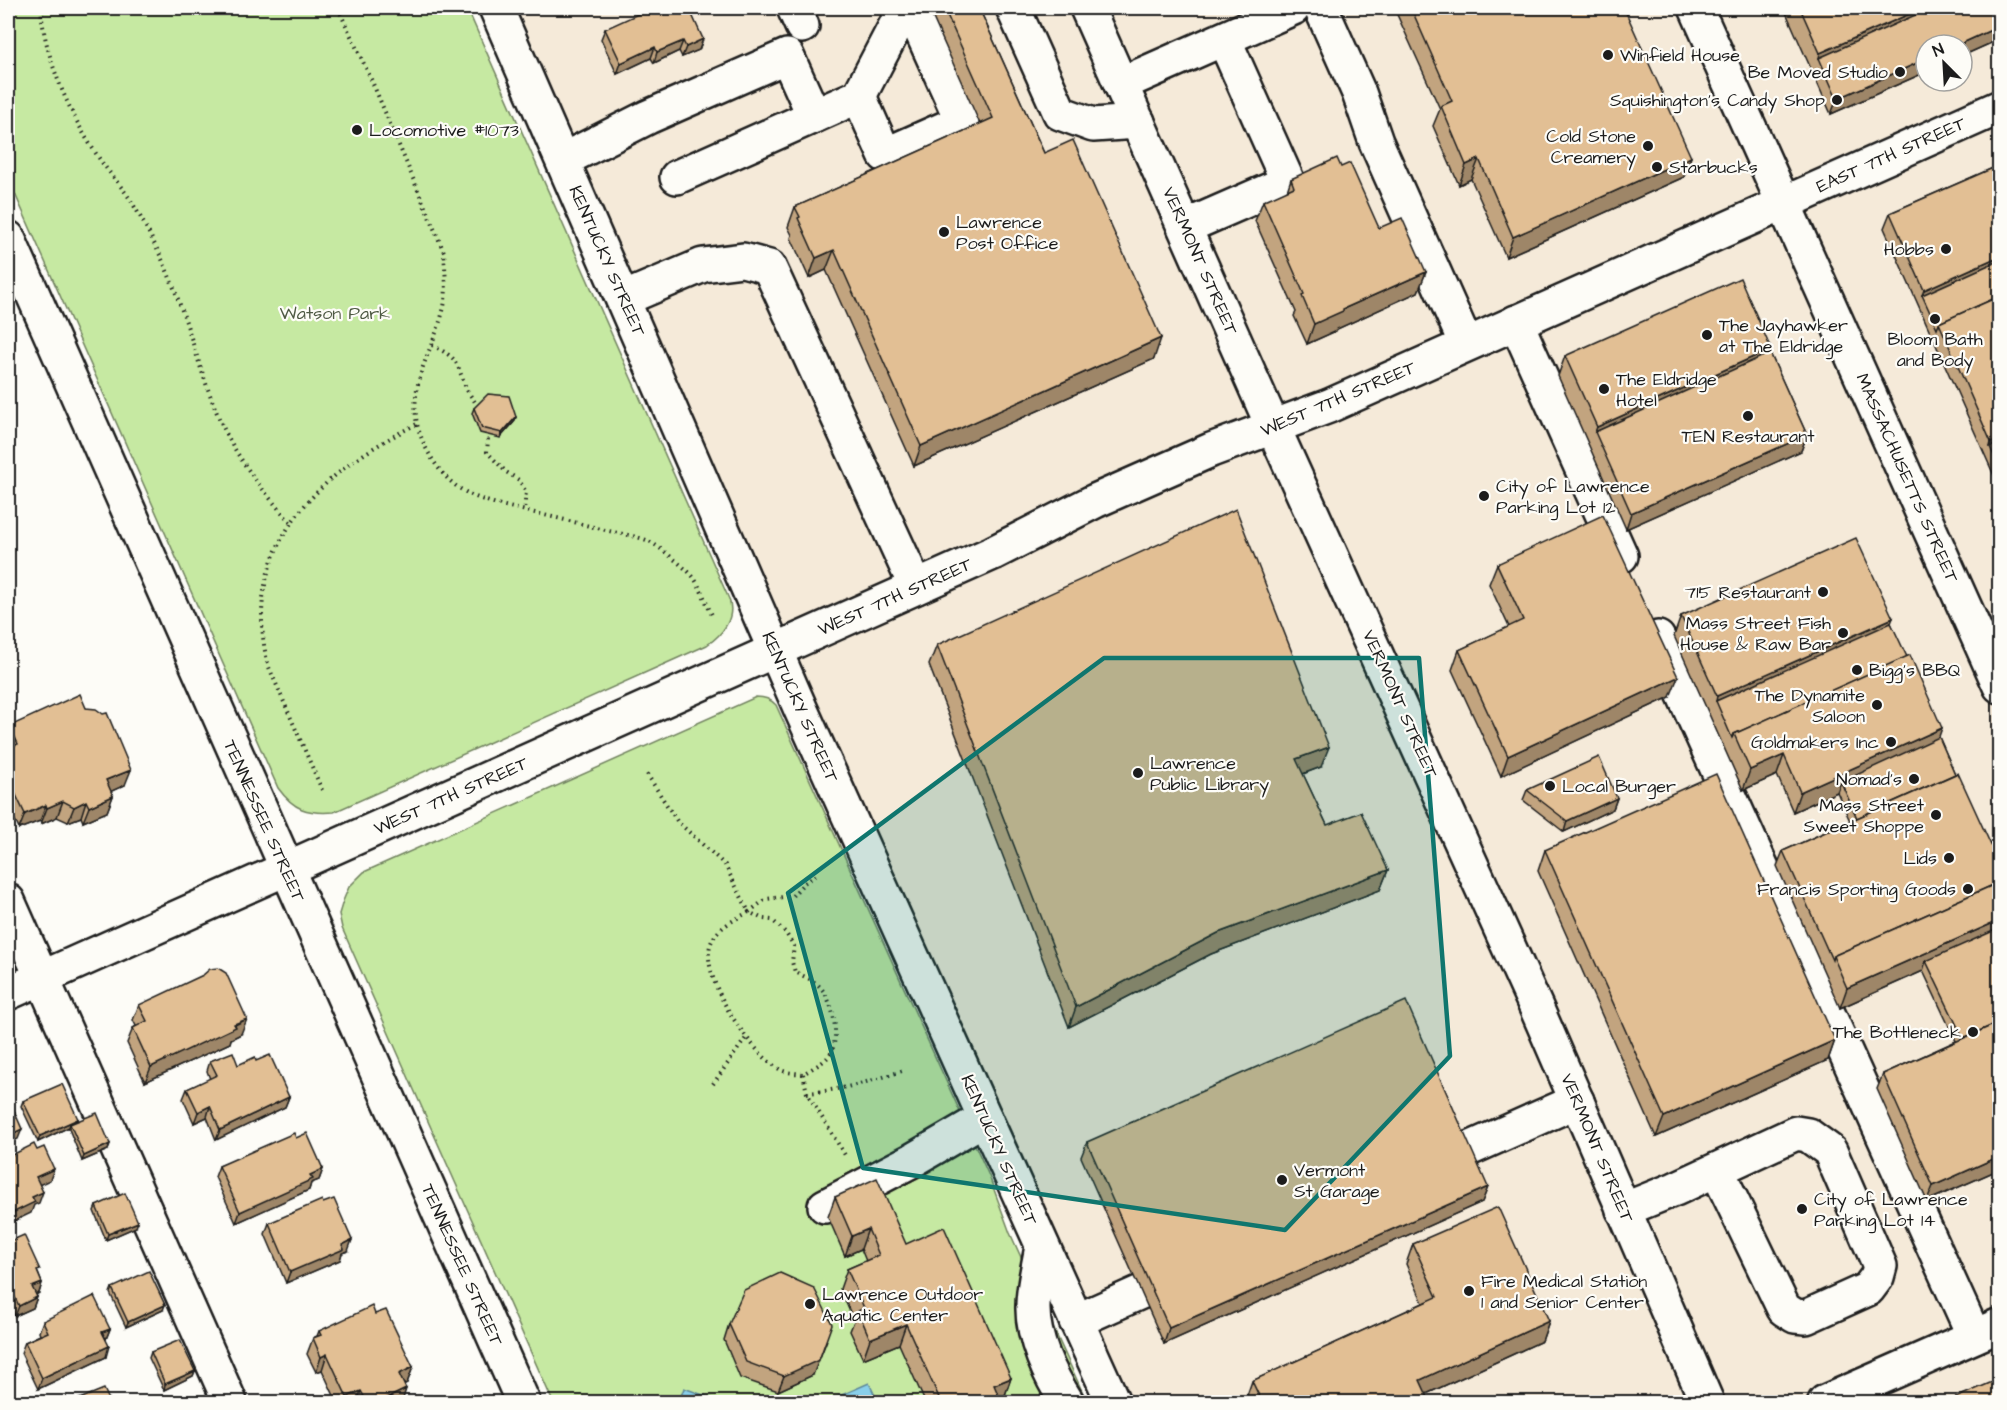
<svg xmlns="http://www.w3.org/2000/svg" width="2007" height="1410" viewBox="0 0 2007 1410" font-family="'Architects Daughter',sans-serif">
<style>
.built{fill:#f5ead9;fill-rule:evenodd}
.green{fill:#c6e9a2;stroke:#71825f;stroke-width:1.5}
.water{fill:#89cfea;stroke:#5d8798;stroke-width:1.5}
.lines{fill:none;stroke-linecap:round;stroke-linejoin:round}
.minor-casing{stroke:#1c1c1c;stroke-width:38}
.major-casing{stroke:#1c1c1c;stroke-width:38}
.path{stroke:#1c1c1c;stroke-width:4;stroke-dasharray:1.5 4.5;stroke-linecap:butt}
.minor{stroke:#fdfcf7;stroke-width:33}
.major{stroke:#fdfcf7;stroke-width:33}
.wall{fill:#c2a47f;stroke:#1c1c1c;stroke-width:1.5}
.shaded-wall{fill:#9e8668;stroke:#1c1c1c;stroke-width:1.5}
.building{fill:#e2bf94;stroke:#1c1c1c;stroke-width:1.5}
.marked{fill:#0f766e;fill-opacity:0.2;stroke:#0f766e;stroke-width:4.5;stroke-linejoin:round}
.poi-dot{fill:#1c1c1c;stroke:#fdfcf7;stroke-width:2}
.labels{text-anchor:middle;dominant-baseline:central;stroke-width:4.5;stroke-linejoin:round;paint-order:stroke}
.poi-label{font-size:18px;fill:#1c1c1c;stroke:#fdfcf7;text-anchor:start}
.street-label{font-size:18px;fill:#1c1c1c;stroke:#fdfcf7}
.park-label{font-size:18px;fill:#4f5a44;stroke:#fdfcf7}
</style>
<rect width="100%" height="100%" fill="#fdfcf7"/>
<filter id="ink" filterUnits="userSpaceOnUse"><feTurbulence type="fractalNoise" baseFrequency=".0167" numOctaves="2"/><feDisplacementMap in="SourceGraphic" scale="12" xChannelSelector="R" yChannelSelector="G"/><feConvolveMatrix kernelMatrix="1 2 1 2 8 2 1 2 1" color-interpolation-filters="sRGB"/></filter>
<g filter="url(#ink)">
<!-- built -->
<path class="built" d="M496 8H1999V1402H1113ZM1926 45H1962V81H1926Z"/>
<!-- green -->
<g class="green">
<path d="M8 8H467L729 599C736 618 722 635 707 645L334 812C307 814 294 810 278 788L8 178Z"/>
<path d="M756 697C765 697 770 699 776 705L989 1176 1010 1233 1087 1402H553L342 928 339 914 343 901 349 887 364 872Z"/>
</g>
<!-- water -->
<g class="water">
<polygon points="869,1383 878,1402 826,1402"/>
<polygon points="684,1388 722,1402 679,1402"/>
</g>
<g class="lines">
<!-- minor casing -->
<g class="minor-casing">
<g id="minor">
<polyline points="794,8 802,26"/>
<polyline points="1013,8 1060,113 1093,125 1138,122"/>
<polyline points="1087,8 1273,427 1536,1007 1707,1402"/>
<polyline points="1321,8 1359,93 1376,142 1466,344"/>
<polyline points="1696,8 2000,686"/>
<polyline points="1121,84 1293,8"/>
<polyline points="859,96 885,155 962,121 911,8"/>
<polyline points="563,160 648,117 787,56 814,116"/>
<polyline points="677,177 859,96 905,8"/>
<polyline points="1185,227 1288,182 1224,39"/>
<polyline points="623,299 703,265 743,260 769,267 916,587"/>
<polyline points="1516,322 1621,556"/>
<polyline points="1658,638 1974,1336"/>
<polyline points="8,901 230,1402"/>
<polyline points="8,993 993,553 1095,501 1211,450 1329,406 2000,107"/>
<polyline points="1460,1153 1577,1101"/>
<polyline points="825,1206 913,1160 985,1118"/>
<polyline points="1623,1210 1675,1189 1796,1133 1808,1135 1830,1151 1880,1266 1877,1277 1868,1289 1806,1317 1795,1316 1784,1309 1717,1170"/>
<path d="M1042 1246C1039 1266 1033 1286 1033 1306 1032 1338 1050 1376 1067 1402"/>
<polyline points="1076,1321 1141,1292"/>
<polyline points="1825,1402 2000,1325"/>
</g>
</g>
<!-- major casing -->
<g class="major-casing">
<g id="major">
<polyline points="496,8 801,710 1113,1402"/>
<polyline points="8,238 523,1402"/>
</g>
</g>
<!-- path -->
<g class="path">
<path d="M41 8C44 57 70 115 97 155 107 171 120 184 130 199 141 217 151 237 160 255 185 308 197 365 219 418 236 458 263 491 291 523"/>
<path d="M338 8 371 79 444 252C445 271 448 292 443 311 433 350 409 381 417 424 420 436 425 447 431 457 455 497 484 501 526 511 554 517 582 524 609 531 622 534 637 536 649 541 658 546 689 570 694 578 702 590 706 603 712 615"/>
<path d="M432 345C460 360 455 360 466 388 469 395 475 400 478 408"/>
<polyline points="486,433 488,440 487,452 506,472 519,480 526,492 524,510"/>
<path d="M647 774 677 821 725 865 749 912C736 919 720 926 713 939 693 971 752 1055 781 1070 787 1073 796 1073 803 1074 811 1069 821 1064 827 1058 842 1043 834 1001 820 987 814 980 803 976 795 972L792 962 794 946 785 932 772 920 763 919 749 912 766 899 792 896 804 883 817 875"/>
<path d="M322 790 268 665C239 546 319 472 417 424"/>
<polyline points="803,1074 807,1093 845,1155"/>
<polyline points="713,1084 746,1038"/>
<path d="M807 1093C843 1090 868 1082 902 1071"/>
</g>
<!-- minor -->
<use href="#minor" class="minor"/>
<!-- major -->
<use href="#major" class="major"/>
</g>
<!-- wall -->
<g class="wall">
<polygon points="929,8 979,8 1044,153 1154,359 914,466 826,270 809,278 791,238 792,235 788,227 795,207 980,124 929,9"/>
<polygon points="1394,8 1624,8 1684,177 1506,257 1471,179 1459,185 1433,126 1440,109"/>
<polygon points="1784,8 2000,8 2000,39 1962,56 1926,45 1926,72 1831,114"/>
<polygon points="605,29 703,39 699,50 682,57 679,51 654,63 651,58 617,74 601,39"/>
<polygon points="2000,165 2000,489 1884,228 1890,213"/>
<polygon points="1341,167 1379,228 1426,272 1418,292 1337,329 1336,331 1307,344 1294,316 1296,312 1255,221 1263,201 1287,191 1291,179"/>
<polygon points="1771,349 1770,353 1807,435 1801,451 1626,529 1558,376 1565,356"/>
<polygon points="474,408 516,417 514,422 500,438 480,433 472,413"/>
<polygon points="1497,564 1670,697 1501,776 1452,670 1459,650 1509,627 1489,584"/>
<polygon points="1681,616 1891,623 1939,737 1955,774 2000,865 2000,1169 1927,1201 1877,1089 1883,1074 1956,1041 1923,971 1840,1008 1777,866 1783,851 1850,821 1837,792 1793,812 1777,775 1743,790 1674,636"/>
<polygon points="937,645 1321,767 1303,774 1327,825 1388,870 1380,890 1211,954 1069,1027 929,665"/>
<polygon points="86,708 125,785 111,791 113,796 107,812 83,822 81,817 68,822 57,817 41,824 40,821 19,829 8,805 8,733 10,726"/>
<polygon points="1527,790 1617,798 1613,809 1564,832 1523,800"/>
<polygon points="1545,850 1835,1040 1828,1060 1656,1137 1538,871"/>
<polygon points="139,1005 241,1034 231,1039 230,1043 145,1082 127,1043 133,1028 136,1026 133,1020"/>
<polygon points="210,1061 238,1065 256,1061 289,1097 285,1107 216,1140 207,1117 194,1123 183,1099 187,1089 210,1079 207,1071"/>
<polygon points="23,1101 78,1119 77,1121 108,1150 82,1161 69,1129 69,1127 38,1142 21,1106"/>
<polygon points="296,1138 323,1169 319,1180 311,1183 309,1190 236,1223 215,1177 219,1166"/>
<polygon points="1087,1142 1488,1187 1482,1202 1164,1344 1081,1157"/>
<polygon points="835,1197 906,1244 1011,1378 1004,1398 999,1400 998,1402 925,1402 899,1344 863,1359 850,1331 854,1321 840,1289 847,1269 866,1261 861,1249 845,1256 828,1217"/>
<polygon points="96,1206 136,1227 106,1240 94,1211"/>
<polygon points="269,1223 348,1251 342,1253 340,1260 286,1283 265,1234"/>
<polygon points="8,1242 38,1273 42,1283 39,1293 36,1295 37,1297 33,1308 15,1316 10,1306 8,1307"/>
<polygon points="1413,1244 1549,1321 1542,1341 1426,1394 1430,1402 1246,1402 1245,1401 1252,1381 1423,1303 1406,1264"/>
<polygon points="112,1288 163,1310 126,1327 110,1293"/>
<polygon points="375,1314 413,1367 407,1383 404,1384 402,1402 337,1402 322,1370 316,1372 307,1354 313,1338 317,1336 319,1331"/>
<polygon points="43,1321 110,1329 106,1339 106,1357 38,1389 21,1353 25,1342 40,1335 39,1332"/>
<polygon points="729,1324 813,1375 778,1391 740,1378 724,1340"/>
<polygon points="151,1352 195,1371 193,1376 164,1390 149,1358"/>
</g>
<!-- shaded-wall -->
<g class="shaded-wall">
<polygon points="1923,8 1960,8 1819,58 1820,53"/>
<polygon points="2000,26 2000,39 1962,56 1962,45 1958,45"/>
<polygon points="703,39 699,50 682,57 686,47"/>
<polygon points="683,41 679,51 654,63 657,52"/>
<polygon points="655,47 651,58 617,74 621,63"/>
<polygon points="1926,59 1926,72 1831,114 1837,99"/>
<polygon points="1691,157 1684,177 1506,257 1513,237"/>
<polygon points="1479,159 1471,179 1459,185 1466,165"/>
<polygon points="834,250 826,270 809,278 816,258"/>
<polygon points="2000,256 2000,269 1922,295 1924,290"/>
<polygon points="1426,272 1418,292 1337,329 1336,331 1307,344 1314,324 1343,309"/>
<polygon points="1161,338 1154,359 914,466 921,446"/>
<polygon points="1771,349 1764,369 1595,432 1597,427"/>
<polygon points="516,417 514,422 500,438 502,433"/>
<polygon points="1807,435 1801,451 1626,529 1631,513"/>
<polygon points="2000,439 2000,452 1990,447 1991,442"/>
<polygon points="1893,618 1885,638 1716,701 1717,696"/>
<polygon points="1678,677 1670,697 1501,776 1508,756"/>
<polygon points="1942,728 1935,748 1841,782 1837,792 1793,812 1800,792"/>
<polygon points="1329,747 1321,767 1289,779 1296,759"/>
<polygon points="1784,755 1777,775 1743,790 1750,770"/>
<polygon points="131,770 125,785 101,796 106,780"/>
<polygon points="113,796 107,812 83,822 89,807"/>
<polygon points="1617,798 1613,809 1564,832 1567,821"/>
<polygon points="63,801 57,817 41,824 47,808"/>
<polygon points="86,801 81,817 68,822 74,807"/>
<polygon points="46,805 40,821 19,829 25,814"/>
<polygon points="1388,870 1380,890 1211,954 1069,1027 1076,1007 1218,933"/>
<polygon points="2000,920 2000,937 1926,961 1923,971 1840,1008 1847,988"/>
<polygon points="247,1019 241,1034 231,1039 230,1043 145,1082 151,1067"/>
<polygon points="1835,1040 1828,1060 1656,1137 1664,1117"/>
<polygon points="289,1097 285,1107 216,1140 220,1130"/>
<polygon points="210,1106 207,1117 194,1123 198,1112"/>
<polygon points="78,1119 76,1124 70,1124 69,1127 38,1142 40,1136"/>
<polygon points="22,1129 18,1139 8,1144 8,1136"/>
<polygon points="110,1144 108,1150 82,1161 84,1156"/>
<polygon points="2000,1156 2000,1169 1927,1201 1933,1186"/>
<polygon points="54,1169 50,1180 32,1188 36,1177"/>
<polygon points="323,1169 319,1180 311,1183 309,1190 236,1223 240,1212 310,1175"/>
<polygon points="1488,1187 1482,1202 1164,1344 1169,1328"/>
<polygon points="43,1192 39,1203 34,1205 31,1213 8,1224 8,1215 32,1197"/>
<polygon points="138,1222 136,1227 106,1240 108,1234"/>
<polygon points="868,1229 861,1249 845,1256 852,1236"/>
<polygon points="352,1240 348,1251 342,1253 340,1260 286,1283 290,1272"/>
<polygon points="42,1283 39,1293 28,1298 32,1287"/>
<polygon points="14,1295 10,1306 8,1307 8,1298"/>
<polygon points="37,1297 33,1308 15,1316 19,1306"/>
<polygon points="165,1305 163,1310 126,1327 128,1322"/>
<polygon points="1549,1321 1542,1341 1413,1400 1420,1380"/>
<polygon points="906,1324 899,1344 863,1359 870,1339"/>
<polygon points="110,1329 106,1339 102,1332"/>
<polygon points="827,1340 813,1375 778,1391 784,1376"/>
<polygon points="109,1346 106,1357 38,1389 42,1378"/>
<polygon points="327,1354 322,1370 316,1372 321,1357"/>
<polygon points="413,1367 407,1383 394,1390 399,1374"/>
<polygon points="195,1371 193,1376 164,1390 165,1384"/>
<polygon points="1011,1378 1004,1398 999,1400 998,1402 988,1402 994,1385"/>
<polygon points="406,1389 402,1402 379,1402"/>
<polygon points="361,1391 357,1402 346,1402 347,1397"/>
</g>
<!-- building -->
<g class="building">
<polygon points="651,8 689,8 703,39 686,47 683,41 657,52 655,47 621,63 605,29"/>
<polygon points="944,8 979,8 1044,153 1073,140 1161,338 921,446 834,250 816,258 798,218 800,217 795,207 993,118"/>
<polygon points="1411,8 1624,8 1691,157 1513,237 1479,159 1466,165 1441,106 1452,101"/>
<polygon points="1800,8 1923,8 1820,53"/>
<polygon points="1931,8 2000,8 2000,26 1958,45 1926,45 1926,59 1837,99 1819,58"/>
<polygon points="1337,158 1341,167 1350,163 1379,228 1402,218 1426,272 1343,309 1343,311 1314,324 1302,296 1304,294 1263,201 1294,187 1291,179"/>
<polygon points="2000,165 2000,256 1924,290 1890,213"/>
<polygon points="2000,260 2000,296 1939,323 1937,328 1922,295"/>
<polygon points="1740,278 1771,349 1597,427 1565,356"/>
<polygon points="2000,296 2000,439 1991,442 1939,323"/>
<polygon points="1770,353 1807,435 1631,513 1595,432"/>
<polygon points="488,394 509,396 516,417 502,433 482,428 474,408"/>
<polygon points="2000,443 2000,469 1990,447"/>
<polygon points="1236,509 1329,747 1296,759 1327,825 1361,812 1388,870 1218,933 1076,1007 937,645"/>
<polygon points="1603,515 1678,677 1508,756 1459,650 1523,620 1497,564"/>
<polygon points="1856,538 1893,618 1717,696 1681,616"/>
<polygon points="1891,623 1907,657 1734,734 1732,738 1716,701"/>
<polygon points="1910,655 1942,728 1800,792 1784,755 1750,770 1734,734"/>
<polygon points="80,694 86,708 96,709 103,714 107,713 131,770 106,780 113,796 89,807 86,801 74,807 63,801 47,808 46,805 25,814 8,778 8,749 18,744 10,726"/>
<polygon points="1939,737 1955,774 1857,818 1841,782"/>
<polygon points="1599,757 1617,798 1567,821 1527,790"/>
<polygon points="1958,773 2000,865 2000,882 1833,956 1832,960 1783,851"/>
<polygon points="1716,774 1835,1040 1664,1117 1545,850"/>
<polygon points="2000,882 2000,920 1847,988 1833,956"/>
<polygon points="2000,928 2000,1022 1963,1038 1926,961"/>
<polygon points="218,968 226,973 247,1019 234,1024 236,1027 151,1067 133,1028 147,1021 139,1005 203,975 210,969"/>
<polygon points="1406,1001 1488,1187 1169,1328 1087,1142"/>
<polygon points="2000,1022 2000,1156 1933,1186 1883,1074"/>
<polygon points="233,1052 238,1065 255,1057 256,1061 270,1055 289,1097 220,1130 210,1106 198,1112 187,1089 217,1075 210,1061"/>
<polygon points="62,1084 78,1119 40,1136 23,1101"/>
<polygon points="8,1097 22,1129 8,1136"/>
<polygon points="97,1113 110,1144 84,1156 70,1124"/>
<polygon points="294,1133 296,1138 307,1133 323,1169 310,1175 313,1179 240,1212 219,1166"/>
<polygon points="34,1144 37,1150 44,1147 54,1169 36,1177 43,1192 32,1197 35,1202 8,1215 8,1157"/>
<polygon points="877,1178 906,1244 944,1227 1011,1378 994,1385 1000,1399 992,1402 961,1402 960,1399 951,1402 941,1402 906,1324 870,1339 858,1311 864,1308 847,1269 879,1255 868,1229 852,1236 835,1197"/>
<polygon points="125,1193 138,1222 108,1234 96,1206"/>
<polygon points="334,1199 352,1240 342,1245 344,1249 290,1272 269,1223 322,1200 323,1203"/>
<polygon points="1498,1207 1549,1321 1420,1380 1430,1402 1262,1402 1252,1381 1437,1297 1413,1244"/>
<polygon points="24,1235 40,1270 37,1271 42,1283 32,1287 37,1297 19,1306 14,1295 8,1298 8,1242"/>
<polygon points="149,1271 165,1305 128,1322 112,1288"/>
<polygon points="780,1273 814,1288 832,1324 819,1360 784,1376 746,1362 729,1324 744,1290"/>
<polygon points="94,1296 110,1329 102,1332 109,1346 42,1378 25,1342 48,1332 43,1321"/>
<polygon points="372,1306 375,1314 386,1310 413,1367 399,1374 406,1389 379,1402 367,1402 361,1391 347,1397 327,1354 321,1357 313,1338 321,1335 319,1331"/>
<polygon points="180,1340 195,1371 165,1384 151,1352"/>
<polygon points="1997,1380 2000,1384 2000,1402 1946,1402"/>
<polygon points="104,1389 110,1402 72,1402"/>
</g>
</g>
<!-- marked area -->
<path class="marked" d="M1104 658H1419L1450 1056 1285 1230 863 1168 788 893Z"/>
<!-- markers -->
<g class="poi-dot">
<circle cx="1608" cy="55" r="6"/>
<circle cx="1900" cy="72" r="6"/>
<circle cx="1837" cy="100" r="6"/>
<circle cx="357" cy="130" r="6"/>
<circle cx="1648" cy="146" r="6"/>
<circle cx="1657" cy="167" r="6"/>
<circle cx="944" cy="232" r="6"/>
<circle cx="1946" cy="249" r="6"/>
<circle cx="1935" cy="319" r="6"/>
<circle cx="1707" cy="335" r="6"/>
<circle cx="1604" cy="389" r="6"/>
<circle cx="1748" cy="416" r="6"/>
<circle cx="1484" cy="496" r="6"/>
<circle cx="1823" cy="592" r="6"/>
<circle cx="1843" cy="633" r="6"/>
<circle cx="1857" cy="670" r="6"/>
<circle cx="1877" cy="705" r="6"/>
<circle cx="1891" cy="742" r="6"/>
<circle cx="1138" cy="773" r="6"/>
<circle cx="1914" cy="779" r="6"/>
<circle cx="1550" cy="786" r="6"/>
<circle cx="1936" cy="815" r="6"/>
<circle cx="1949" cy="858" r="6"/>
<circle cx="1968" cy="889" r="6"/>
<circle cx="1973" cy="1032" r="6"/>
<circle cx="1282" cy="1180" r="6"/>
<circle cx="1802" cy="1209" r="6"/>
<circle cx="1469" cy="1291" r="6"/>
<circle cx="810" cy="1304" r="6"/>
</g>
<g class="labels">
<!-- poi labels -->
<g class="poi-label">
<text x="1620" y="55">Winfield House</text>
<text x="1888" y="72" text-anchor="end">Be Moved Studio</text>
<text x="1825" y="100" text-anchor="end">Squishington's Candy Shop</text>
<text x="369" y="130">Locomotive #1073</text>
<text x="1636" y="136" text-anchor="end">Cold Stone<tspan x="1636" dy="21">Creamery</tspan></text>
<text x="1669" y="167">Starbucks</text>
<text x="956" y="222">Lawrence<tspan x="956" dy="21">Post Office</tspan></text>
<text x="1934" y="249" text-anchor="end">Hobbs</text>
<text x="1719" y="325">The Jayhawker<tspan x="1719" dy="21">at The Eldridge</tspan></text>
<text x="1935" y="339" text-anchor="middle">Bloom Bath<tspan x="1935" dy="21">and Body</tspan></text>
<text x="1616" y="379">The Eldridge<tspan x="1616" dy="21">Hotel</tspan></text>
<text x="1748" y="436" text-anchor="middle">TEN Restaurant</text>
<text x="1496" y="486">City of Lawrence<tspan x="1496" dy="21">Parking Lot 12</tspan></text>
<text x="1811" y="592" text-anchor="end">715 Restaurant</text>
<text x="1831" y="623" text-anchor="end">Mass Street Fish<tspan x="1831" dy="21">House &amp; Raw Bar</tspan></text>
<text x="1869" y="670">Bigg's BBQ</text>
<text x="1865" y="695" text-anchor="end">The Dynamite<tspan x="1865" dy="21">Saloon</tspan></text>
<text x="1879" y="742" text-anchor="end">Goldmakers Inc</text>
<text x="1150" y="763">Lawrence<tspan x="1150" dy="21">Public Library</tspan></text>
<text x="1902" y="779" text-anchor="end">Nomad's</text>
<text x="1562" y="786">Local Burger</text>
<text x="1924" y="805" text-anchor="end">Mass Street<tspan x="1924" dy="21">Sweet Shoppe</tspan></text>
<text x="1937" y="858" text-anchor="end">Lids</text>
<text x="1956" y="889" text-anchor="end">Francis Sporting Goods</text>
<text x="1961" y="1032" text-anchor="end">The Bottleneck</text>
<text x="1294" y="1170">Vermont<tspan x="1294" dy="21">St Garage</tspan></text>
<text x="1814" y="1199">City of Lawrence<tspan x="1814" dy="21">Parking Lot 14</tspan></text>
<text x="1481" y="1281">Fire Medical Station<tspan x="1481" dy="21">1 and Senior Center</tspan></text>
<text x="822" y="1294">Lawrence Outdoor<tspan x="822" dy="21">Aquatic Center</tspan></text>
</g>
<!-- street labels -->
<g class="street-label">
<text transform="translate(1891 155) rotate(-24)">EAST 7TH STREET</text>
<text transform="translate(607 261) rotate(66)">KENTUCKY STREET</text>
<text transform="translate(1200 261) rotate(66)">VERMONT STREET</text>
<text transform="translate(1338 399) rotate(-23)">WEST 7TH STREET</text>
<text transform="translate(1907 478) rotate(66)">MASSACHUSETTS STREET</text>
<text transform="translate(895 597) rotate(-24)">WEST 7TH STREET</text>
<text transform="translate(1400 704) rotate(66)">VERMONT STREET</text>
<text transform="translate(800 707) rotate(66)">KENTUCKY STREET</text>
<text transform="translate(451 796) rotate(-24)">WEST 7TH STREET</text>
<text transform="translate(264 821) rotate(66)">TENNESSEE STREET</text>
<text transform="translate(1597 1148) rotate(67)">VERMONT STREET</text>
<text transform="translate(999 1150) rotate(66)">KENTUCKY STREET</text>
<text transform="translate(462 1265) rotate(66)">TENNESSEE STREET</text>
</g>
<!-- park labels -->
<g class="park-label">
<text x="335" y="313">Watson Park</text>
</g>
</g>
<!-- margin -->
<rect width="2007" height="1410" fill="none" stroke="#fdfcf7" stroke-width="30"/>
<rect x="15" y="15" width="1977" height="1380" fill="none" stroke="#1c1c1c" stroke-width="2" filter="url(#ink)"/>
<!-- north arrow -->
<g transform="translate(1944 63) rotate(336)"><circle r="28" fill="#fdfcf7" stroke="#a3a29f" stroke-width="1.5"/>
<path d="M0-4.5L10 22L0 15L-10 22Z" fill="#1c1c1c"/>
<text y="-9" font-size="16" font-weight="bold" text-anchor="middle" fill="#1c1c1c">N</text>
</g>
</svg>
